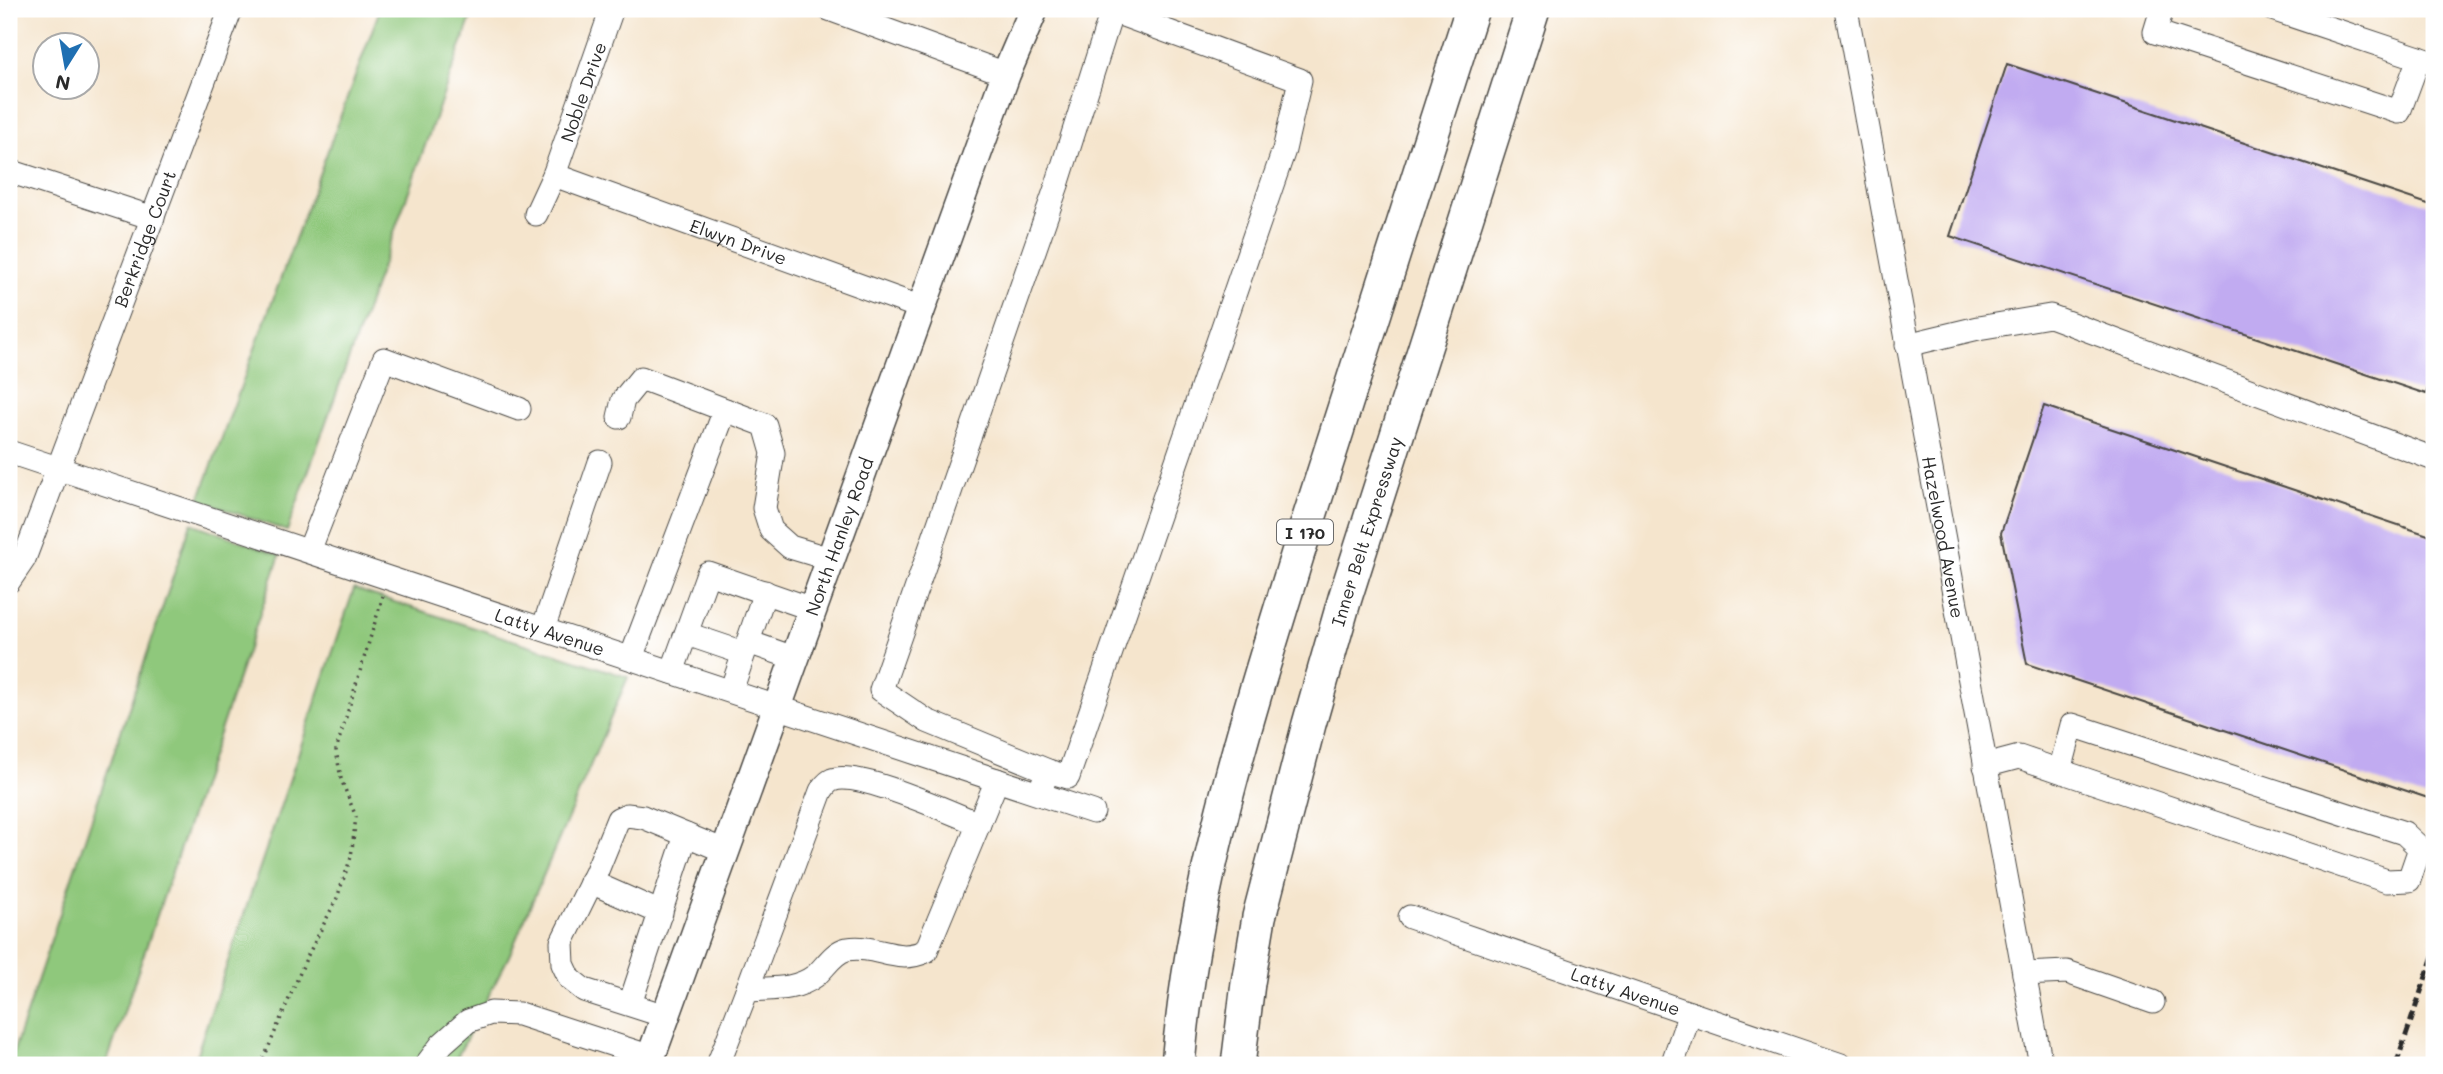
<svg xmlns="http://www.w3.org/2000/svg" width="2443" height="1074" viewBox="0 0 2443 1074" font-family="Mali,sans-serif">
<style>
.green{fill:#8fc87c;stroke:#5d7a54;stroke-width:2}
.building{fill:#c1abf1}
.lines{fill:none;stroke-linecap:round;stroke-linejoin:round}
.minor-casing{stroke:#494743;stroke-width:25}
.major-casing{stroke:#494743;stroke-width:31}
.highway-casing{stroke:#494743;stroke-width:36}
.path{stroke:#494743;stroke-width:3.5;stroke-dasharray:2 5;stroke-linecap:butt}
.minor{stroke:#fff;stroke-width:23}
.major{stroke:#fff;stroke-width:28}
.highway{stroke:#fff;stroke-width:33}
.rail{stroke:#2b2b2b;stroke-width:5;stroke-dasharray:10 5;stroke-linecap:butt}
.labels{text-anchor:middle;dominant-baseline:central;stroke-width:5;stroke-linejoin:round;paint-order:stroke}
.shield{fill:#fff;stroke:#6b6b6b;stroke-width:2}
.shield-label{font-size:16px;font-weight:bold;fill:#2b2b2b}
.street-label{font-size:18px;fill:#2b2b2b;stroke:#fff}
</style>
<rect width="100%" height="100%" fill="#fff"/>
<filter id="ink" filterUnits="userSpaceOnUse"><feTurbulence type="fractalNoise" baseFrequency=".0143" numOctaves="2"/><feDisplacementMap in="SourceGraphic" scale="14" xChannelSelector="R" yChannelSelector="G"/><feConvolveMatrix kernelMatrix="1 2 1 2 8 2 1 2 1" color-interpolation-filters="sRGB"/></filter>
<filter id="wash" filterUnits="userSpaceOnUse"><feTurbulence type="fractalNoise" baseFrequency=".00686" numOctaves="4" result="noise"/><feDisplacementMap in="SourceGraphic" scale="28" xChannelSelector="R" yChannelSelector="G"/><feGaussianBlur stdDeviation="1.57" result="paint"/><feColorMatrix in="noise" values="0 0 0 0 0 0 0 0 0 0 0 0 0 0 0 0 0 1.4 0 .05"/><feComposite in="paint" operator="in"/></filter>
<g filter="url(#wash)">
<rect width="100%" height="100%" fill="#f5e5cd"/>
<!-- green -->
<g class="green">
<polygon points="380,9 474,9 287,531 199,500"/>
<polygon points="191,523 280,555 106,1065 9,1065"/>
<polygon points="354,589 628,677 509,956 453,1065 193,1065"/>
</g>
<g id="blocks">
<!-- building -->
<g class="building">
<polygon points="2007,64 2434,206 2434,368 2426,394 1950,236"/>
<polygon points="2044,406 2434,537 2434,800 2027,664 2001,533"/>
</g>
</g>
</g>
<g filter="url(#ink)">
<use href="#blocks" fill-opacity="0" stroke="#494743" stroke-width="2"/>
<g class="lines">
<!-- minor casing -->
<g class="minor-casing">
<g id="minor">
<polyline points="829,9 1006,74"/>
<path id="s1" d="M1846 9 2041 1065"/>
<polyline points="2162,9 2155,32 2399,112 2419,58"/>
<polyline points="2272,9 2434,63"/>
<polyline points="9,171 153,218"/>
<path id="s2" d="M554 175 922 308"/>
<path id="s3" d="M536 214 554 175 612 9"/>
<polyline points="1907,345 1978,328 2050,316 2434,459"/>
<polyline points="619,417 623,400 641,378 765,425 773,453 764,508 771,530 790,547 830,559"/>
<path id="s4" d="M9 452 1093 812"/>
<polyline points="309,551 384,359 519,409"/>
<path id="s5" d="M9 581 24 559 231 9"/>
<polyline points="543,629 600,462"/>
<polyline points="687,634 743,653"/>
<polyline points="748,642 794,658"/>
<polyline points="631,658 725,410"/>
<polyline points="672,672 708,573 812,609"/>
<polyline points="731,691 765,592"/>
<polyline points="1985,766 2019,757 2060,771 2387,881 2409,880 2420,848 2404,833 2072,725 2060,771"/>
<polyline points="1048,771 1068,777 1284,150 1300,80 1112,11"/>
<polyline points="1043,783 1048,771 927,721 881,690 1057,185 1112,11 1108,9"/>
<polyline points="591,882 661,913"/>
<path id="s6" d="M1410 917 1841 1065"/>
<polyline points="2024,974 2067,972 2153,1002"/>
<path d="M747 990 821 791C824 787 827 782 832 780 857 769 951 813 979 824"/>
<polyline points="630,1004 686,835"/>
<polyline points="665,1016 584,990 570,979 563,964 562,942 596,873 618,819 627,815 643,817 725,851"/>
<polyline points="426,1065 442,1044 468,1021 491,1013 519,1014 651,1057"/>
<path d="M718 1065 747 990C771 988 795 991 815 976 825 968 833 952 847 949 878 944 895 965 926 951L997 780"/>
<polyline points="1672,1065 1690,1013"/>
</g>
</g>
<!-- major casing -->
<g class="major-casing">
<g id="major">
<path id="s7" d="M648 1065 1006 74 1034 9"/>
</g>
</g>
<!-- highway casing -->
<g class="highway-casing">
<g id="highway">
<path d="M1178 1065C1192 892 1246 721 1297 556 1354 373 1414 191 1472 9"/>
<path id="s8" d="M1238 1065 1248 983 1259 917 1309 724 1345 598 1533 9"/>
</g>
</g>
<!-- path -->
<polyline class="path" points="261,1065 305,961 337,898 351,857 356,817 341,779 336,750 383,596"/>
<!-- minor -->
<use href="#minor" class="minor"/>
<!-- major -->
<use href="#major" class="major"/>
<!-- highway -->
<use href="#highway" class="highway"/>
<!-- rail -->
<polyline class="rail" points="2396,1065 2434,953"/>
</g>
</g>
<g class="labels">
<!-- shield labels -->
<rect class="shield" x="1277" y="519.5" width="56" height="25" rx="5"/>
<g class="shield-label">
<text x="1305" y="532">I 170</text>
</g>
<!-- street labels -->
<g class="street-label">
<text stroke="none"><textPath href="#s3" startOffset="131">Noble Drive</textPath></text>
<text stroke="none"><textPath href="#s5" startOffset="369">Berkridge Court</textPath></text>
<text stroke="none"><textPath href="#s2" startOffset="196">Elwyn Drive</textPath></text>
<text stroke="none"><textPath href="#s8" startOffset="550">Inner Belt Expressway</textPath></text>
<text stroke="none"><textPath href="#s7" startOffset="562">North Hanley Road</textPath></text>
<text stroke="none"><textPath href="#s1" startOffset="537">Hazelwood Avenue</textPath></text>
<text stroke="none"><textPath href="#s4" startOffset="570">Latty Avenue</textPath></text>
<text stroke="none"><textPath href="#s6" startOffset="228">Latty Avenue</textPath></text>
</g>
</g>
<!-- margin -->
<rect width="2443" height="1074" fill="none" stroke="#fff" stroke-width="35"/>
<!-- north arrow -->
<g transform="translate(66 66) rotate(191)"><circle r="33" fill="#ffffff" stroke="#aaaaaa" stroke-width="2"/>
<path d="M0-5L12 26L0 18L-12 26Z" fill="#1f6fb2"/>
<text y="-10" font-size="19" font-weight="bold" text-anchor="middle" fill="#2b2b2b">N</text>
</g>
</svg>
